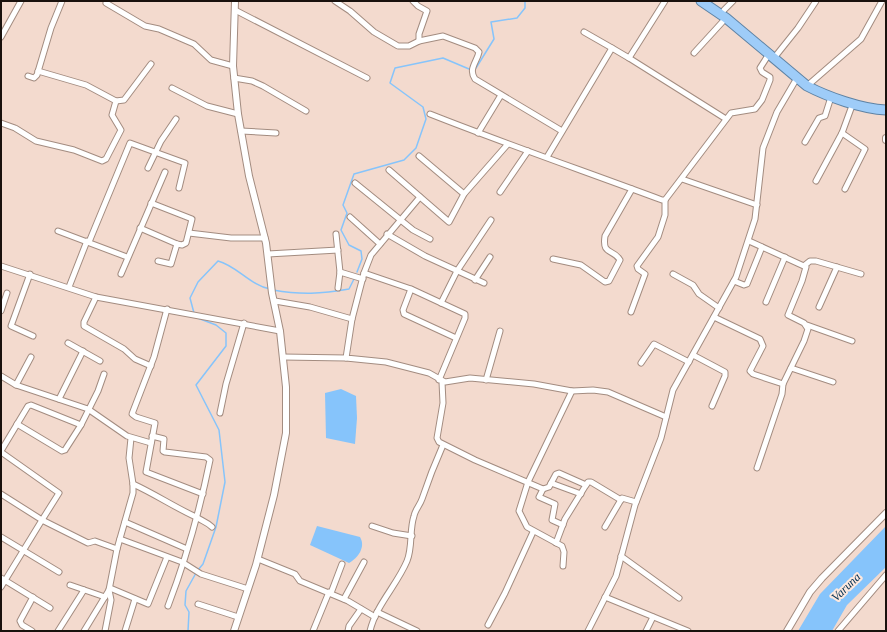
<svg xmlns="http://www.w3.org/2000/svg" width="887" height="632" viewBox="0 0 887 632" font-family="Georgia,serif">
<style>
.water{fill:#86c4fb}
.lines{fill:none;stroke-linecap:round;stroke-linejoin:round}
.stream{stroke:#86c4fb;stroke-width:1.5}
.minor-casing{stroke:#a38c80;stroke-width:7}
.tertiary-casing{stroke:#a38c80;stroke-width:8}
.trunk-casing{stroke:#5f83a4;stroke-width:11}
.minor{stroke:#fff;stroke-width:5}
.tertiary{stroke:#fff;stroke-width:6}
.trunk{stroke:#9eccf8;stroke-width:9}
.labels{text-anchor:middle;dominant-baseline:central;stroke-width:4;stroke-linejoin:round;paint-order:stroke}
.water-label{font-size:12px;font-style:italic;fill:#002e51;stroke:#fde8de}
</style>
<rect width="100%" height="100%" fill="#f3dace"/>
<!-- water -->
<g class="water">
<polygon points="341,389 356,396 357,418 355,444 326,438 325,393"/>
<path d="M317 526 360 537C366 547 358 558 349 563L310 545Z"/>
<polygon points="886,526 886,567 847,605 832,631 798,631 820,594"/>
</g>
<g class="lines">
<!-- stream -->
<g class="stream">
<polyline points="357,272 362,259 361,251 349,245 341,230 347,213 343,205 354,174 404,160 416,148 426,119 423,107 390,83 395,68 443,58 469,69 476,68 494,39 491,22 517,18 525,8 525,1"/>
<path d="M273 290C301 295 321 294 349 289L354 279"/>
<path d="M194 313 190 298 198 282 218 261C237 266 250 285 270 289"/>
<polyline points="195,317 216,325 226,333 226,346 196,385 219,430 225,482 216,527 203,564 198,570"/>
<polyline points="188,631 189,612 185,605 186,591 196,573"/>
</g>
<!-- minor casing -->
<g class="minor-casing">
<g id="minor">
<path d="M335 1 350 11 374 32 398 46H409L419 41 443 36 475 48 479 52C477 62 468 69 475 79L562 131"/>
<polyline points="413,1 418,6 427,11 419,34 419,41"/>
<polyline points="106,3 145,26 159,29 194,44 211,60 233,66"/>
<polyline points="235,10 367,78"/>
<polyline points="724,10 733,1"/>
<polyline points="584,32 612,48"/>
<polyline points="1,37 21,1"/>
<polyline points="694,53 726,18"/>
<polyline points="629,58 726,119"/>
<polyline points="774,58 798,28 816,1"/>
<polyline points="28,76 34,78 37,75 51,28 62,1"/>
<polyline points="234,78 252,81 263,86 306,111"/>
<polyline points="807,86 861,39 882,1"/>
<polyline points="172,88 207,106 238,114"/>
<polyline points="116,101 124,100 151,64"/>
<path d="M430 114C506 144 584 171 662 200H665L731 113 755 109 762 100 770 80V77L762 72 760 68 769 54"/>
<polyline points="1,123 15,128 36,141 74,150 102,161 106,159 121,130 112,115 116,101 86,85 38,71"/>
<polyline points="241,131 276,133"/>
<polyline points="478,133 501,95"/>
<polyline points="842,133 865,149 845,189"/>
<polyline points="805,142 819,118 825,116 831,97"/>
<polyline points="419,156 464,194"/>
<polyline points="547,157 612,48 629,58 665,1"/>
<polyline points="148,168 161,141 176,119"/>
<polyline points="389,170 449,222 464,194 507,145"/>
<polyline points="682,179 757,205"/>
<polyline points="816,181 842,133 853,103"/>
<polyline points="355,183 413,230 430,239"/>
<polyline points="500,192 528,151"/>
<polyline points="350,217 380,244"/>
<polyline points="140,228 177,244 182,245 186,243 192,219 151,203"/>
<polyline points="58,231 127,257"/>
<polyline points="189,233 231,238 265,238"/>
<polyline points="336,234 340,272 338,288"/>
<polyline points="387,234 425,256 484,283"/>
<polyline points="749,241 806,267 802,281 788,315 804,323 808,329 804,341 783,384"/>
<polyline points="89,242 130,143 185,163 179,188"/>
<polyline points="268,254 338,250"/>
<path d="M553 259 581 265 605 282 609 281 620 260C613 248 602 256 605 236L632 189"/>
<polyline points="158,261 171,264 177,244"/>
<polyline points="805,265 810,261 816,261 861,274"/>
<polyline points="1,266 96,297 280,331"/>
<polyline points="340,272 363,279"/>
<polyline points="364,273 371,255 420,197"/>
<polyline points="30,274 11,326 33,336"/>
<polyline points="121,274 165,172"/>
<polyline points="673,274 693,285 699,294 719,308"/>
<polyline points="475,280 490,257"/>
<polyline points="734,281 744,285 747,284 762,247"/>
<polyline points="69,287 87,241"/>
<polyline points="411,289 403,310 404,314 456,338"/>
<polyline points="96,297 84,322 84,326 124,349 135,359 151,366"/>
<polyline points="275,301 310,307 352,319 346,358 386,362 429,373 445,382 470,378 534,384 572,391 593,390 608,392 666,417"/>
<polyline points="766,302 785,257"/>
<polyline points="441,303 457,271 491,220"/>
<polyline points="819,307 837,267"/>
<polyline points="167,309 154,357 132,414 136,417 155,423 146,472 203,494"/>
<polyline points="1,311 7,293"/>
<polyline points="631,312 645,274 638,269 637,266 658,237 665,215 665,200"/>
<polyline points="714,317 760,339 763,346 750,371 753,374 783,384 782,394 757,468"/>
<polyline points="352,319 364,273 411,289 465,314 465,318 439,380"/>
<polyline points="807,325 852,341"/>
<polyline points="68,343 100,361"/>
<polyline points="693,355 725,372 725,376 712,406"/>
<polyline points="283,357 346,358"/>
<polyline points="641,363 654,344 689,362"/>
<polyline points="791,368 833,382"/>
<polyline points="1,376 16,385 88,409 127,436 151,443"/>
<polyline points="486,380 500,331"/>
<polyline points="442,382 443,403 437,438 439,442 475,460 543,489 549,487 556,474 559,473 586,485 565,519 556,543"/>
<polyline points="16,385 31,357"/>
<polyline points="59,399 83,351"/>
<polyline points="220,413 226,384 244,323"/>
<polyline points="17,424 62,451 65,450 81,425"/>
<path d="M152 436 164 439 163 451 165 452 206 457 210 460C200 509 186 559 168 606"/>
<polyline points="1,451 28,406 31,405 81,425 98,391 104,374"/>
<polyline points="1,452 59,493 42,520 1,494"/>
<polyline points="551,483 581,494"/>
<path d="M133 484C155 494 174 507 196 517 202 521 207 522 212 527"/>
<polyline points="586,485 588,482 591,482 621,500"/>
<polyline points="543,489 539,497 555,504 552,520 563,525"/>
<polyline points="125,522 187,549"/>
<polyline points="372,526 393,533 412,536"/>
<polyline points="605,527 622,498 636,502"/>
<polyline points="1,537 59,572"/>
<polyline points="120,539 182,562 201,574 248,589"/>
<polyline points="621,556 679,598"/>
<polyline points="258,559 295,574 300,581 348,601 375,617"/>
<polyline points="563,566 564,552 562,546 527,527 519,511 528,482 572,391"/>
<polyline points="1,578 50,608"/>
<polyline points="70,585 105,597"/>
<polyline points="1,587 42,520 88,543 95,541 117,549"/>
<polyline points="110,588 148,604 167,557"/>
<polyline points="331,593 342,564"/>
<polyline points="605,597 688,631"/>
<polyline points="344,599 364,562"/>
<polyline points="198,604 238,617"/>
<polyline points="377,612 417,631"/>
<polyline points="488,625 505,593 533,532"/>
<polyline points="32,631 22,625 20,621 33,597"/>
<polyline points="58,631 84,590"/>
<polyline points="84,631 109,590 117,549 133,493 133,484 129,458 131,438"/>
<polyline points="105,631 111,600 109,590"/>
<polyline points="125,631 135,599"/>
<polyline points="313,631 329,592"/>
<polyline points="348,631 349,626 361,609"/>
<path d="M370 631C376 605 397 585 407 561 413 546 409 531 414 516 415 510 420 505 422 499 428 481 435 463 443 445"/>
<polyline points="588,631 616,576 635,505 661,438 673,390 736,277 755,219 763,148 777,112 797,78"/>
<polyline points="646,631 653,617"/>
<polyline points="838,631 886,575"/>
</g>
</g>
<!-- tertiary casing -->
<g class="tertiary-casing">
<g id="tertiary">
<polyline points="886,138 886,140"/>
<polyline points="234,631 256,565 274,495 286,433 286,387 280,331 272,293 266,243 249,176 238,114 233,66 235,1"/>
<polyline points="787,631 810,592 822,578 886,513"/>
</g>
</g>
<!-- trunk casing -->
<g class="trunk-casing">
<path id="trunk" d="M701 1 726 18 807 86C828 97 862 109 886 110"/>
</g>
<!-- minor -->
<use href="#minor" class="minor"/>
<!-- tertiary -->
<use href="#tertiary" class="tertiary"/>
<!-- trunk -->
<use href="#trunk" class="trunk"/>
</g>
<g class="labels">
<!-- water labels -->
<g class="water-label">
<text transform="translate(846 587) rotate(-44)">Varuna</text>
</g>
</g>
<!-- border -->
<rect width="887" height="632" fill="none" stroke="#19110d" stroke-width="4"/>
</svg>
